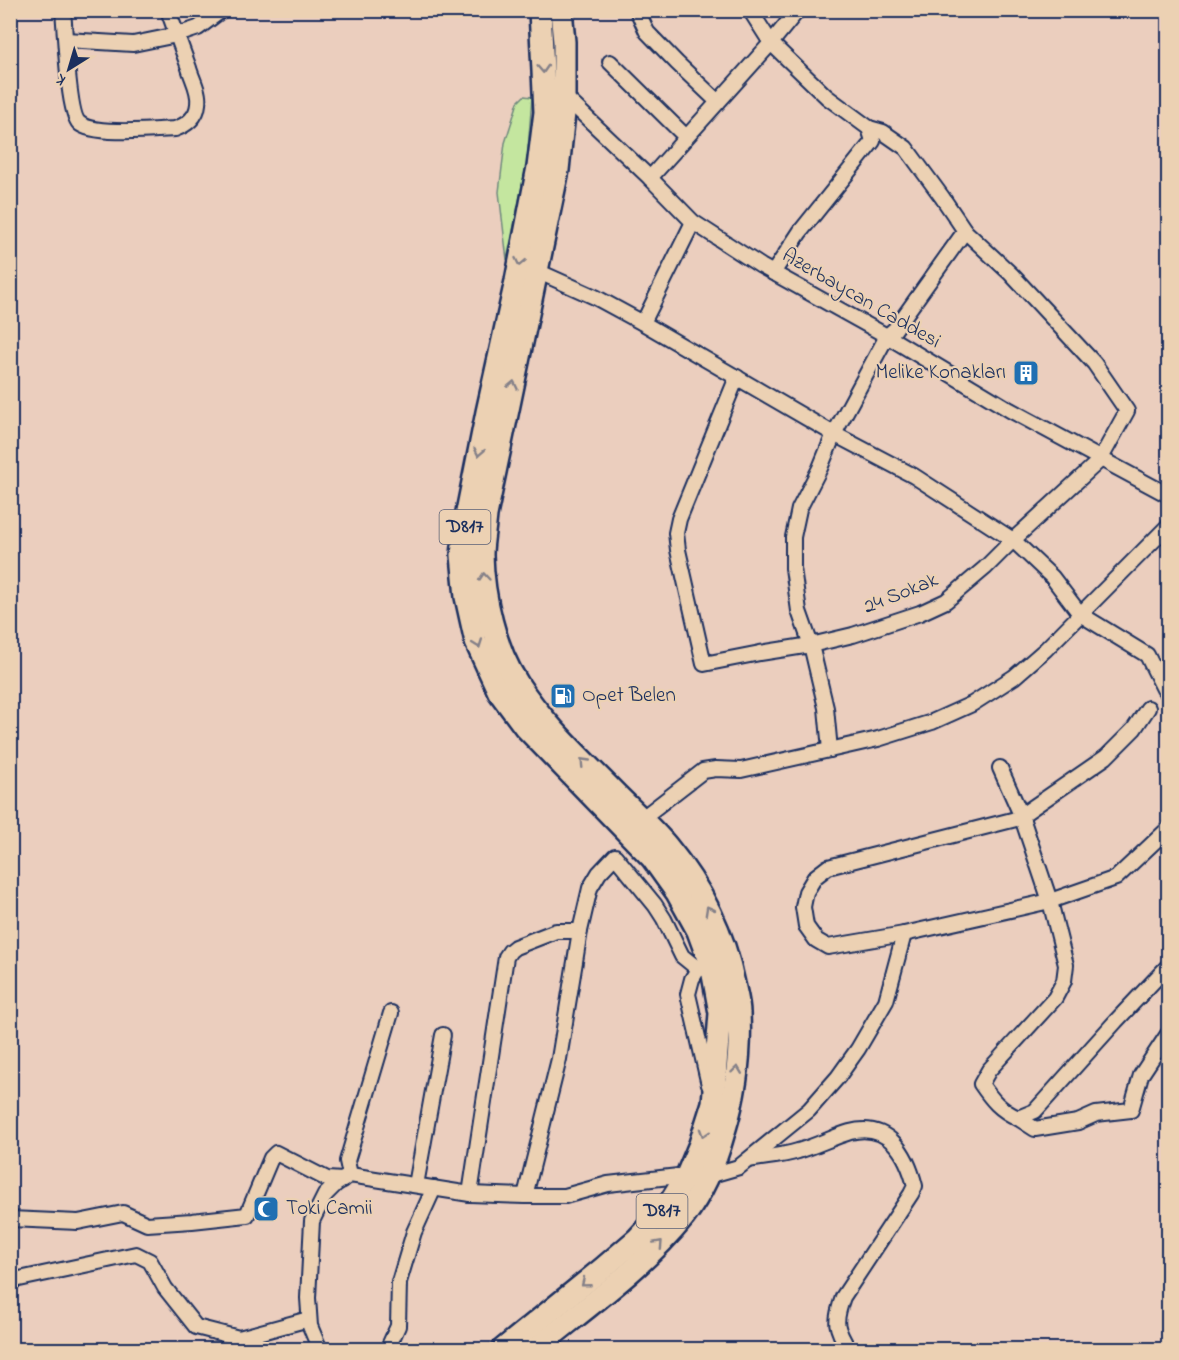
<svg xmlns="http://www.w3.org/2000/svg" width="1179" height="1360" viewBox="0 0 1179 1360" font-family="'Indie Flower',sans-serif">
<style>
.green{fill:#c4e69f;stroke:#708a7e;stroke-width:1.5}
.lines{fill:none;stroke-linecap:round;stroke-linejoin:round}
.minor-casing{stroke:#1b2f5e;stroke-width:18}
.highway-casing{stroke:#1b2f5e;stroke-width:26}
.minor{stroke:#ecd1b3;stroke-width:14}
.highway{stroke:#ecd1b3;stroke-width:21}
.oneway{stroke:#848088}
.labels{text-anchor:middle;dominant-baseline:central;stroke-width:4.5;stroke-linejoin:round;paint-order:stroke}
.shield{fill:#ecd1b3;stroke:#5a6078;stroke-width:1.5}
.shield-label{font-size:20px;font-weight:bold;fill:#1b2f5e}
.street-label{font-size:21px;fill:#1b2f5e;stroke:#ecd1b3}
.poi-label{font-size:21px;fill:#1b2f5e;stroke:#ecd1b3;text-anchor:start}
</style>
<rect width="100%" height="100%" fill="#ebcebe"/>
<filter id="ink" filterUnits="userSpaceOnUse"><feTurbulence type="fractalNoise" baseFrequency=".0167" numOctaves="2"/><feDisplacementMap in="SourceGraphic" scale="12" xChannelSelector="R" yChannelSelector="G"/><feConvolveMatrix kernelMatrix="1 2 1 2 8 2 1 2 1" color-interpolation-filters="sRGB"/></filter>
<g filter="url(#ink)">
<!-- green -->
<polygon class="green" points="524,96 532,97 527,162 507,260 499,192 505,143 518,102"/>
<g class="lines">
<!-- minor casing -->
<g class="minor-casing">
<g id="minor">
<path d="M63 10C65 30 68 113 79 123 93 136 155 130 175 129 187 125 197 117 198 104 200 92 192 79 189 68 182 49 175 30 168 10"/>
<polyline points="637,10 647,32 677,63 718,102"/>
<polyline points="750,10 771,43 827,97 869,128 873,141 800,232 773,273"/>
<polyline points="66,40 133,44 177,35 198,28 222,10"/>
<polyline points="610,62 686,137"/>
<polyline points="564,96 650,178 693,222 761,266 887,336 1010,410 1168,495"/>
<polyline points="650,178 771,43 798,10"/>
<polyline points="537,271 595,297 643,323 834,434 914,476 1013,540 1052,577 1080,614 1147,655 1164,689 1168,693"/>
<polyline points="643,323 693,222"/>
<polyline points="737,377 679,519 676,533 678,550 704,664 760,653 811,645 853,635 920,613 946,601 985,568 1013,540 1100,460 1127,411 1094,363 1011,274 965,231 942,197 906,148 883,132 869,128"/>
<polyline points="1148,708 1134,729 1106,757 1016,819 828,867 815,877 806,892 803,907 806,926 816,940 828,947 904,934 1050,901 1116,878 1168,829"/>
<polyline points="830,750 826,708 811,645 799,611 793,568 793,537 799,509 820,468 834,434 887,336 895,329 965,231"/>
<path d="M1000 768 1021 815 1050 901 1066 965 1064 981 1055 998 989 1070 981 1084C992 1100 1000 1110 1018 1118L1035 1111 1116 1021 1168 966"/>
<polyline points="641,819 703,771 716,769 741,770 878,739 932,722 972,704 1014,677 1045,650 1168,526"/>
<polyline points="698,969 692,979 688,994 709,1085"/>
<polyline points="1018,1118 1035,1129 1078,1122 1096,1114 1131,1110 1141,1075 1168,1034"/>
<path d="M749 1160C765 1157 783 1156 798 1151 816 1146 833 1137 850 1132 889 1122 907 1154 915 1186L911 1194 843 1297C834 1322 835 1327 849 1350"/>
<polyline points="350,1175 347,1161 391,1013"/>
<polyline points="708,1176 739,1167 809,1110 838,1077 858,1049 886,1001 904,934"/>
<polyline points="416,1185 443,1035"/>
<polyline points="470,1194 506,957 510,951 515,947 556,931 580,931"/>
<polyline points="525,1196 565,1196 608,1184 687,1175"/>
<polyline points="10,1219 78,1222 123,1213 147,1224 192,1221 247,1215 271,1158 276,1153 327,1179 343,1180"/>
<polyline points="10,1281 136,1254 150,1261 165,1288 196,1327 239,1338 309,1319"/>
<polyline points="320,1350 310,1326 308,1298 312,1221 325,1195 336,1184 350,1175 470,1194 525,1196 559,1059 580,931 590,888 599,873 615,856 655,905 664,919 682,956 698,969 717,968"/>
<polyline points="387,1350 398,1326 399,1282 414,1232 434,1188"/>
</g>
</g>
<!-- highway casing -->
<g class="highway-casing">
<g id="highway">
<polyline points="502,1350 602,1269 637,1239 669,1204 687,1175 700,1144 713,1103 720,1013 712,969 698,931 677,893 652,858 525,727 499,692 476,642 466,597 462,555 467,512 487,412 516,281 538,167 545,112 540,10"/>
<path d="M534 1350C584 1309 644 1267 684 1217 703 1192 716 1161 724 1132 736 1093 741 1054 739 1013 739 1003 736 993 734 984 724 933 700 886 667 846 652 828 634 812 618 796 583 760 545 726 518 684 495 649 483 597 482 555 482 542 485 528 486 515L558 170 564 113V42L561 10"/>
</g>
</g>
<!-- minor -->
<use href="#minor" class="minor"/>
<!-- highway -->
<use href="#highway" class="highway"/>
</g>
<!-- one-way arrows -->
<defs><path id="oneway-chevron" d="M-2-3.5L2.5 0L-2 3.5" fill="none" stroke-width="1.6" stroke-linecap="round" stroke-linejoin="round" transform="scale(1.5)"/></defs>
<g class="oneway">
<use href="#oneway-chevron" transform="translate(543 69) rotate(87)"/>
<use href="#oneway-chevron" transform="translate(520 262) rotate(101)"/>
<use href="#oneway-chevron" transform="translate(513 385) rotate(-78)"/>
<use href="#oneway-chevron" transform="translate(479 452) rotate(101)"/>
<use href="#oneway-chevron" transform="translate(484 577) rotate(-95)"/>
<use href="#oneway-chevron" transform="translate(478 644) rotate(70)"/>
<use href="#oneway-chevron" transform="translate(584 762) rotate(-134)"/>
<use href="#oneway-chevron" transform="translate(709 910) rotate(-119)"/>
<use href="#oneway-chevron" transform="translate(737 1070) rotate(-83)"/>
<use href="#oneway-chevron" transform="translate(704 1133) rotate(107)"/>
<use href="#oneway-chevron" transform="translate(659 1244) rotate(-47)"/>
<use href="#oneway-chevron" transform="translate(585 1283) rotate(141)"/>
</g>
</g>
<!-- icons -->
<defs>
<g id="building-square" transform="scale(1.35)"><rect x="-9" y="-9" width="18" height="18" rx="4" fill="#1f6fb2" stroke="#ecd1b3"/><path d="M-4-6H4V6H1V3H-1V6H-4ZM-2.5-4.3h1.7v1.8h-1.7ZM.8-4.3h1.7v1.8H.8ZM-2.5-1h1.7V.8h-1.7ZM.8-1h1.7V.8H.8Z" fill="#fff"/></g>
<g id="fuel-square" transform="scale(1.35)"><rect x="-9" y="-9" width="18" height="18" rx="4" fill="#1f6fb2" stroke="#ecd1b3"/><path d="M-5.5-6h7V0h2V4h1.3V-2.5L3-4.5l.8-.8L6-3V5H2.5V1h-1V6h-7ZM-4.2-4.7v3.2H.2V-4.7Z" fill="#fff"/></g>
<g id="mosque-square" transform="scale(1.35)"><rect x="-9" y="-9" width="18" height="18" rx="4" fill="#1f6fb2" stroke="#ecd1b3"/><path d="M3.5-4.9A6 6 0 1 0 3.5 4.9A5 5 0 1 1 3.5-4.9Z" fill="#fff"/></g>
</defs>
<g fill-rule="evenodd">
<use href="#building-square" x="1026" y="373"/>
<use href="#fuel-square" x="563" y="696"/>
<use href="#mosque-square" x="266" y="1209"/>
</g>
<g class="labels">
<!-- shield labels -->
<g class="shield">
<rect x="439.5" y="510" width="51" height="34" rx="4.5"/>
<rect x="636.5" y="1194" width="51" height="34" rx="4.5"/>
</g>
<g class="shield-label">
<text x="465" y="527">D817</text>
<text x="662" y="1211">D817</text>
</g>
<!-- street labels -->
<g class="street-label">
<text transform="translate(861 299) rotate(30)">Azerbaycan Caddesi</text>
<text transform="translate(901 594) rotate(-22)">24 Sokak</text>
</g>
<!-- poi labels -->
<g class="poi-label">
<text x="1006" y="373" text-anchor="end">Melike Konakları</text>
<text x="582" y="696">Opet Belen</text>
<text x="286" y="1209">Toki Camii</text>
</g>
</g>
<!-- margin -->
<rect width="1179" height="1360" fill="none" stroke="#ecd1b3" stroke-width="36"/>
<rect x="18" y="18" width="1143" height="1324" fill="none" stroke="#1b2f5e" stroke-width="2" filter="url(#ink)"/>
<!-- north arrow -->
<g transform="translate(69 69) rotate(217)" stroke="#ecd1b3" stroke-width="4.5" paint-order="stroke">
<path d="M0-4.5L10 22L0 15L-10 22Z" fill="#1b2f5e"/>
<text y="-9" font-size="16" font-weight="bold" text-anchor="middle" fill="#1b2f5e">K</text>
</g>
</svg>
